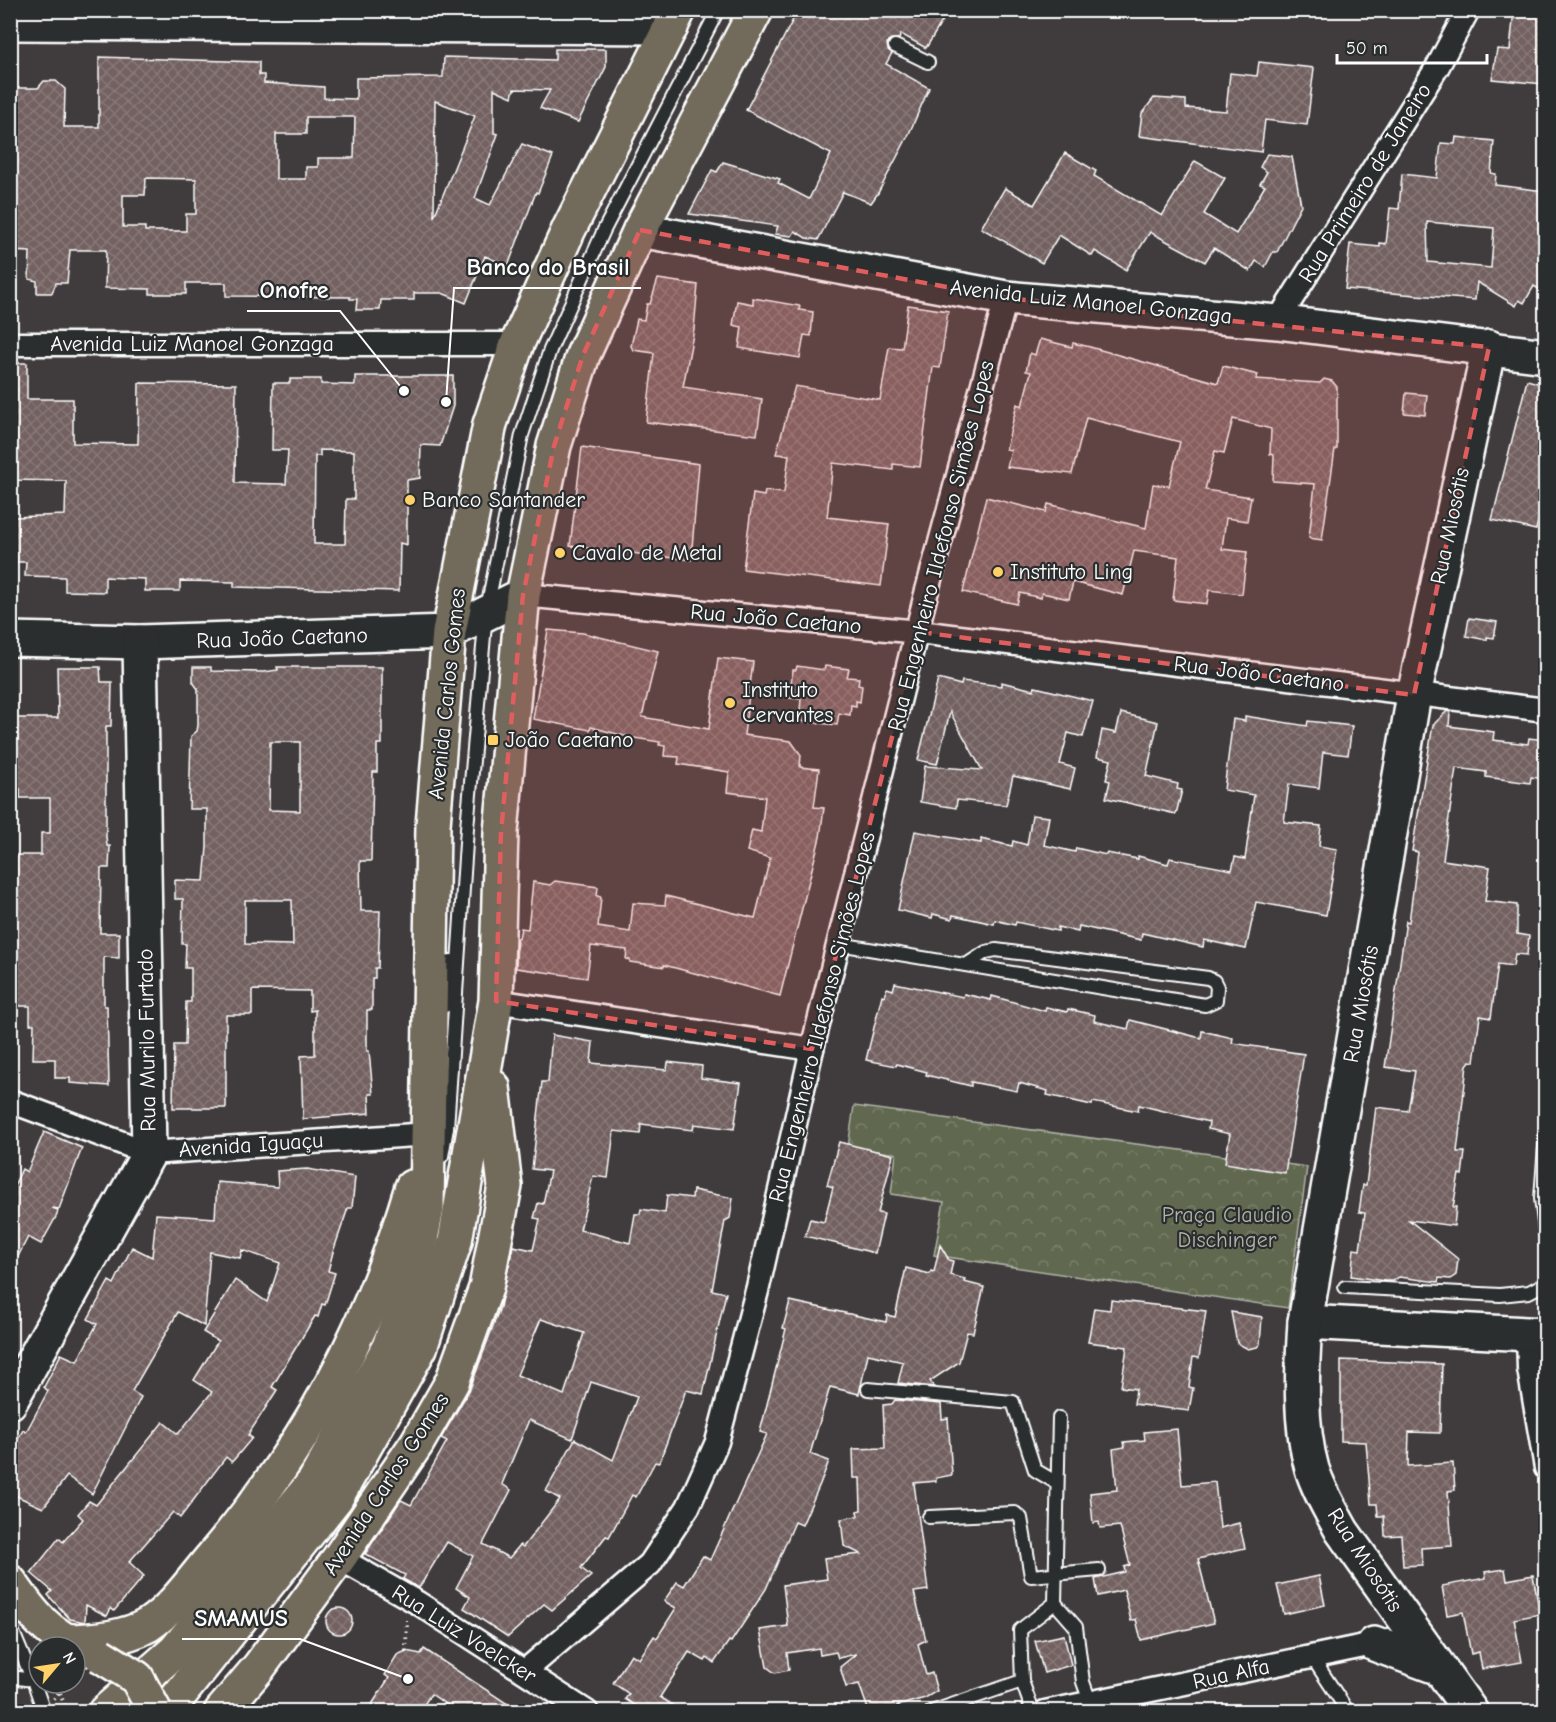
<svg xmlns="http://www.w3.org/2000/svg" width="1556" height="1722" viewBox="0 0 1556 1722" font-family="'Comic Neue',sans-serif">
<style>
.forest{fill:url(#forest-crowns);stroke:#b0b4a8;stroke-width:1.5}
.building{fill:url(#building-cross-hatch);stroke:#fff;stroke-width:1.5;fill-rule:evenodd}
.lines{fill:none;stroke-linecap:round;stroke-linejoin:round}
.lane-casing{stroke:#fff;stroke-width:16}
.street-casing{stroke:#fff;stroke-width:27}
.secondary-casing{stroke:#fff;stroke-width:38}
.primary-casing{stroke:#fff;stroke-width:38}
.path{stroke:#fff;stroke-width:4;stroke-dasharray:1.5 4.5;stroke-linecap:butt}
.lane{stroke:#2a2d2e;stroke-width:12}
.street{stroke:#2a2d2e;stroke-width:22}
.secondary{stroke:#2a2d2e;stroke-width:33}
.primary{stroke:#726b5a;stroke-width:33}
.lane-bridge-casing{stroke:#fff;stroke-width:16;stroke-linecap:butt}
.primary-bridge-casing{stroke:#fff;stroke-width:38;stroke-linecap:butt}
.lane-bridge{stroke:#2a2d2e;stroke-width:12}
.primary-bridge{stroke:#726b5a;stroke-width:33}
.marked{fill:#e05e5e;fill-opacity:0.2;stroke:#e05e5e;stroke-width:4.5;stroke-dasharray:12 8;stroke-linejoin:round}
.poi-dot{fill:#ffd166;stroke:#2a2d2e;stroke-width:2}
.labels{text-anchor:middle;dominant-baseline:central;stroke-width:4.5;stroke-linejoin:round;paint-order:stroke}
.street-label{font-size:22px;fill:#fff;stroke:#2a2d2e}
.poi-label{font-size:22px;fill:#fff;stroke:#2a2d2e;text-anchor:start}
.park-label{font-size:22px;fill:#b0b4a8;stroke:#2a2d2e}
.leader{fill:none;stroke:#fff;stroke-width:2}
.callout-dot{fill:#fff;stroke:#2a2d2e;stroke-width:2}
.callout-label{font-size:24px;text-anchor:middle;font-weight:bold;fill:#fff;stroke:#2a2d2e;stroke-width:4.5;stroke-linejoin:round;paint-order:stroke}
</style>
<defs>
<pattern id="forest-crowns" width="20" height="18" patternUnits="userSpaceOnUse" patternTransform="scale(1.5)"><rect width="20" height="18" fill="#606950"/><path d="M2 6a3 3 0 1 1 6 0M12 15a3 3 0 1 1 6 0" fill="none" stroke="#78806a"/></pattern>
<pattern id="building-cross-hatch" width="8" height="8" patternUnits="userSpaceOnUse" patternTransform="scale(1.5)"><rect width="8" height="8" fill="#736060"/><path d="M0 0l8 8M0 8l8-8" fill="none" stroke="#887878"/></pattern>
</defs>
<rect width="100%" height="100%" fill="#403c3d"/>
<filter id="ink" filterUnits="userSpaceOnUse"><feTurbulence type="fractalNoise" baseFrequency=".0167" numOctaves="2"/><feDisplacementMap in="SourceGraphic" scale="12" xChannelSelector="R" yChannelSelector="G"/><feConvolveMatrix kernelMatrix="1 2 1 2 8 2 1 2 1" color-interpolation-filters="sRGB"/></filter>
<g filter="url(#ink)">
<!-- forest -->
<polygon class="forest" points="854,1106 1307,1167 1288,1308 934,1255 944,1202 891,1194 896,1154 848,1147"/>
<!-- building -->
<g class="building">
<polygon points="798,10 949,10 926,48 901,34 899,39 891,39 887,43 888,50 892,53 886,64 929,88 908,136 878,193 871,203 843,192 818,240 806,238 795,231 792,236 775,234 778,226 689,214 712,170 717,172 723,162 780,179 778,183 809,199 831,154 746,110"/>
<polygon points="1514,10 1545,12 1544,84 1492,79 1497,49 1510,50"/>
<path d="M555 49H606V67L578 122 540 108 550 90 514 89 512 97 494 89V133L498 134 475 198 490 205 522 144 553 156 538 193 536 192 508 266 485 256 466 303 442 293H414V300H381L380 310H356L357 299H350V297L226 296V283H186V294H150V289L105 288 106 250H70L67 283H56L52 293H37V281L29 279 30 252 10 251V88H38L44 81H56L65 89 64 127H99V57L259 62V75H264V83L324 87V98L356 99V78L443 77 444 57 555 60ZM435 101 475 116 434 217ZM306 117H355L354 158H318V167H306V179H276V134H306ZM146 178 196 179V214H186V231H145V227H123V195H145Z"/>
<polygon points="1259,62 1314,68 1307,125 1265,120 1261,152 1139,136 1142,113 1154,98 1186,100 1186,108 1226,111 1230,73 1257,76"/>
<path d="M1456 137 1494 141 1491 173 1496 174 1495 185 1545 191V293L1534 286 1524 303 1519 300 1516 306 1477 282 1475 300 1345 289 1350 244 1380 247V243L1386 244 1390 208 1399 209 1402 174 1437 178 1441 143 1455 144ZM1427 222 1494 228 1491 268 1428 262Z"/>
<polygon points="1065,153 1096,171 1094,176 1162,216 1195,161 1225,178 1204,214 1236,234 1265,186 1260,184 1267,172 1260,167 1267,154 1292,157 1301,205 1277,252 1273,252 1265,267 1256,261 1250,271 1214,248 1205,262 1150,232 1126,270 1095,251 1092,256 1059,235 1042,263 981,228 1005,188 1034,205"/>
<polygon points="658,279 698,285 694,329 683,387 762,399 757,435 646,422 654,353 633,350 631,346 637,319 644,320 647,304 650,304"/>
<polygon points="753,298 800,306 799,310 813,312 811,336 804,335 800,358 739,348 742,327 733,325 737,301 753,304"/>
<polygon points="908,305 948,311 940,368 933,367 920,467 893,464 893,470 833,463 827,517 889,524 881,586 743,569 753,494 764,496 765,491 784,493 789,455 776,454 795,386 880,400 889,347 902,348"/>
<polygon points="1040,339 1072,347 1073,343 1090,347 1218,383 1223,366 1258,375 1256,379 1320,383 1324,379 1332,381 1337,387 1337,449 1335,449 1322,540 1309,538 1315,484 1273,481 1274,455 1270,454 1271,429 1233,419 1224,453 1215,451 1205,490 1251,497 1247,521 1226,518 1222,549 1247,552 1242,594 1209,590 1207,604 1173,600 1178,557 1134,551 1123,595 1073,582 1069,599 1042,593 1041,598 1020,593 1017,604 963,592 986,497 1046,512 1048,504 1146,528 1153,484 1169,486 1180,442 1086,418 1072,474 1007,467 1011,450 1006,449 1017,404 1022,406 1031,372 1026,371 1030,353 1035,355"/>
<path d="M10 363H27V399H73V443L138 444 139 383 236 384 235 483 286 484 288 450H272L273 383H290V379H321V384L355 385V376H453V406L440 446 421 445 420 478 407 480V545L400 543 399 591 234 587V582L180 581V591H145V579L105 577V592L65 591V577L25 576 26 562H10L13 517 65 515 66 481 10 480ZM320 450 354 451V499H346L345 544H314L315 456H320Z"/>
<polygon points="1527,380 1545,385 1545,491 1536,530 1492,520"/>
<polygon points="1406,393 1427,395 1425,415 1404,413"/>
<polygon points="582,447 699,464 691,560 570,546"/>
<polygon points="1469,618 1497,622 1494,638 1487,637 1487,640 1466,636"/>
<polygon points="548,630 583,633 658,651 642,717 709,729 718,658 753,662 744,735 791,741 801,755 800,767 819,769 814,807 824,808 820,837 780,996 664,965 664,967 630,962 630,960 626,959 627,950 591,946 587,978 516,968 517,938 519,938 521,928 528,929 533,882 550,885 555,881 598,887 597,896 601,897 598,927 630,932 633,903 665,905 666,896 755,918 770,858 747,851 752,830 761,832 765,797 727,792 729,772 678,764 679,757 664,756 665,746 659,745 660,742 628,737 591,727 590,730 533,719"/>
<polygon points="797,666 824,670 825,666 849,669 847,677 859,678 858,685 862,686 860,702 856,701 856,706 851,705 850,715 839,713 837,725 799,721 801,699 789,698 793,670 796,670"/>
<polygon points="57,667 100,667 101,682 112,682 111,726 106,726 106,836 107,846 110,846 109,868 101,868 100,933 119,933 119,958 104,957 104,1006 107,1006 109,1086 70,1083 70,1078 55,1078 55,1059 33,1059 34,1024 30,1024 30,1006 10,1006 10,855 41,855 41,833 50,833 50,798 20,798 20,789 10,789 10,718 58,718"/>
<path d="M193 667H211V671L264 672 278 670 277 667H382V744H377V772H373L371 861H360L361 911H380L378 968H375V978H372V1010H367V1051H369L373 1094H369L370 1113 303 1119 301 1056 315 1055V1010L310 1011V991L252 990V1015H226V1108H173L174 1045H185L186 1002H191V968H185L186 944H182L183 899H175V880L204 881 207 847V809H189L191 736 197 731 198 725V689L193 682ZM270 742H300V811L269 810ZM245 900H292L293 945 245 944Z"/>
<polygon points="938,679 961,685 962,681 1001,686 1001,682 1034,690 1035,687 1093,701 1083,737 1068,733 1060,764 1075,768 1070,789 1013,776 1006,805 957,800 956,808 920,802 925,766 982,770 950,712 937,764 918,760"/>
<polygon points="1447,711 1450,712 1449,726 1494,732 1493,740 1528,744 1529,738 1545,740 1545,779 1531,777 1530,783 1486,777 1486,772 1456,768 1443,860 1490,867 1485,901 1517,905 1517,934 1529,936 1527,955 1515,954 1513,966 1498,964 1491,1018 1480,1016 1474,1062 1470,1061 1467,1065 1457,1152 1465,1152 1462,1175 1459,1174 1453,1207 1456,1207 1454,1226 1409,1220 1458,1259 1456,1275 1450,1279 1439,1278 1438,1282 1399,1277 1393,1281 1385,1281 1351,1276 1354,1249 1360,1250 1365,1213 1359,1212 1363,1185 1366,1185 1376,1107 1408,1111 1415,1071 1385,1067 1406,921 1409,922 1418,852 1412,851 1433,725"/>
<polygon points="1121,713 1158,722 1146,776 1178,784 1177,789 1182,790 1176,814 1106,798 1110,781 1106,780 1111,760 1097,757 1102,730 1116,733"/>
<polygon points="1245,716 1307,726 1308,721 1352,726 1348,755 1323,752 1319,788 1289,784 1284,822 1321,826 1319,846 1337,849 1326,915 1256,902 1246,949 1204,940 1203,947 1142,933 1141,940 1079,926 1078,932 1058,927 1058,931 1016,922 1015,925 995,920 994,924 953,915 952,919 933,914 932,918 898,910 915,831 981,843 981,839 1012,846 1013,841 1027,845 1032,815 1049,817 1044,845 1075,852 1076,848 1106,855 1107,853 1138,859 1138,856 1168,864 1170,858 1232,870 1235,857 1245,859 1254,795 1224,790 1233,719 1245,721"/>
<polygon points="895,983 963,997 964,994 991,1000 992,996 1045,1011 1046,1007 1067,1012 1068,1009 1095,1015 1094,1021 1128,1029 1130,1020 1201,1038 1202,1031 1233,1038 1232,1043 1304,1054 1285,1173 1225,1163 1230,1134 1208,1129 1209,1122 1139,1105 1138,1111 1093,1102 1092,1105 1047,1095 1048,1091 1019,1083 1017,1091 971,1082 971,1086 926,1075 927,1072 897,1064 896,1066 866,1060 882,995 884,996 887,988 893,990"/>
<path d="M552 1035 593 1042 591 1063 667 1070 668 1062 702 1066 701 1078 741 1083 734 1129 694 1124 693 1130 641 1124 640 1134 614 1131 608 1178 593 1176 580 1230 630 1243 635 1214H640L641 1209 665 1213 667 1195 692 1198 693 1190 733 1198 730 1218 725 1221 712 1290 726 1293 703 1394 686 1390 659 1463 655 1462 636 1497 632 1495 609 1537 606 1536 581 1568 591 1576 552 1610 544 1604 508 1637 464 1608 470 1597 456 1588 473 1556 447 1542 419 1588 403 1579 405 1575 365 1554 401 1500 411 1505 447 1441 441 1438 470 1389 500 1307 513 1246 533 1250 540 1219 534 1218 538 1203 543 1204 550 1171 532 1169 542 1082H548ZM541 1319 584 1333 564 1395 517 1375ZM591 1382 637 1397 613 1460 575 1439 546 1491 560 1499 523 1547 520 1545 509 1558 483 1544 511 1490 502 1484 529 1420 572 1439Z"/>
<polygon points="44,1132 82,1148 59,1209 52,1208 58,1210 57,1215 41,1244 28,1237 10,1272 10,1194 22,1169 27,1172"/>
<polygon points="839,1142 893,1155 878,1213 884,1214 875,1253 805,1236 810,1219 824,1222 833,1187 827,1185"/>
<polygon points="307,1169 355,1177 352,1208 348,1208 333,1252 328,1271 335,1273 325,1305 322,1304 318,1317 315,1316 272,1387 277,1390 248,1435 252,1438 232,1462 226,1457 180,1518 173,1512 129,1562 144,1576 114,1611 111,1608 107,1616 86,1605 85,1622 70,1619 48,1595 52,1591 31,1573 59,1538 63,1542 83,1519 78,1514 89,1501 96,1505 163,1422 178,1434 212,1392 194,1380 218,1341 203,1332 235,1280 267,1302 280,1263 242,1250 240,1258 210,1252 204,1326 178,1312 132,1391 141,1397 92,1494 67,1476 43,1508 10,1493 10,1454 23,1430 26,1432 48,1391 44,1387 61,1354 77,1361 97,1324 88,1319 109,1281 114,1284 132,1247 152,1257 156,1214 215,1218 217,1182 278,1187 277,1171"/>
<polygon points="940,1245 949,1260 953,1261 950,1275 965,1279 964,1282 984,1287 973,1333 967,1332 959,1362 930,1381 934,1387 898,1383 903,1362 868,1354 859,1394 830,1387 810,1454 829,1461 820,1484 802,1525 795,1522 766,1589 731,1642 729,1641 714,1663 707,1658 705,1661 689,1652 660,1697 683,1712 645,1712 625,1699 629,1694 613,1683 631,1654 639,1659 654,1636 657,1638 676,1608 664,1601 677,1582 684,1586 703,1556 710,1560 767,1434 760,1432 786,1329 783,1328 790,1301 886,1322 887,1315 895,1317 906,1268 930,1274 931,1271 934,1272"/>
<polygon points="1111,1300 1206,1311 1199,1358 1193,1357 1189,1387 1193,1388 1189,1411 1134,1404 1136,1389 1121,1387 1127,1347 1088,1342 1094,1308 1110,1310"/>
<polygon points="1231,1312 1262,1317 1260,1344 1257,1347 1248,1349 1237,1343"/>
<polygon points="1341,1360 1442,1364 1440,1433 1409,1432 1408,1466 1453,1463 1455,1490 1448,1491 1452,1546 1421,1548 1422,1565 1403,1566 1401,1535 1385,1536 1384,1516 1378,1516 1377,1504 1371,1504 1366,1442 1341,1441"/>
<polygon points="895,1400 941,1404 942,1419 948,1418 952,1475 936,1478 936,1481 914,1483 928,1590 914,1592 926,1640 918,1644 926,1675 932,1673 937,1691 925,1698 897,1706 898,1709 869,1712 859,1684 846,1687 840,1667 856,1654 838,1658 836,1652 820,1655 819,1648 787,1653 789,1670 775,1673 767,1667 760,1630 788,1626 783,1585 827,1579 824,1558 861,1554 844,1546 841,1519 858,1516 857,1511 861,1510 860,1478 854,1478 853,1449 885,1448 883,1405 892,1404"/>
<polygon points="1177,1429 1182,1485 1215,1482 1220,1528 1239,1523 1245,1548 1198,1559 1214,1623 1141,1640 1136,1619 1131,1621 1124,1590 1098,1596 1095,1579 1125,1572 1124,1567 1130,1565 1120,1526 1100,1528 1099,1522 1093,1523 1090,1493 1117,1490 1113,1449 1125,1447 1124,1442 1145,1440 1144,1432"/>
<polygon points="1505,1569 1507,1580 1533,1575 1540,1614 1514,1619 1522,1662 1482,1669 1479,1652 1471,1654 1463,1612 1447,1615 1442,1586 1486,1578 1485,1572"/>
<polygon points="1319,1576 1325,1605 1284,1614 1277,1585"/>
<circle cx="339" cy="1621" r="13"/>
<polygon points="1064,1635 1071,1665 1044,1673 1035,1641"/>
<polygon points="424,1649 520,1712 457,1712 431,1694 419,1712 367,1712 389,1678 385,1675 397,1655 406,1651 421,1654"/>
</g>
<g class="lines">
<!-- lane casing -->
<g class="lane-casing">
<g id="lane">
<polyline points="895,46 928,62"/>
<polyline points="839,944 1205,1005 1216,1000 1217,987 1214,981 1208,978 996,950 986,952 966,965"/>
<polyline points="445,1006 451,961"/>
<polyline points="1546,1132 1541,1198 1546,1239"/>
<polyline points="442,1156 447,1128 467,828 486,613 522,435 550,350 604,230 718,10"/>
<polyline points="1345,1287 1500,1295 1529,1292 1546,1283"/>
<polyline points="868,1389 1013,1402 1035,1470 1057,1483"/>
<polyline points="1059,1418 1055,1603 1076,1627 1083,1682 1091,1704"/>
<polyline points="929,1517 1015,1513 1021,1518 1031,1576 1099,1570"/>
<polyline points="10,1625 34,1683"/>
<polyline points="1312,1657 1348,1712"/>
<polyline points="10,1677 33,1680"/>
<polyline points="931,1712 1022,1681"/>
<polyline points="1033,1712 1022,1681 1020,1630 1055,1603"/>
</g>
</g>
<!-- street casing -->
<g class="street-casing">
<g id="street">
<polyline points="1277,322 1438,66 1468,10"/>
<polyline points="10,344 517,344"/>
<polyline points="523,595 919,632 1546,710"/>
<polyline points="496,1001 812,1049"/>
<polyline points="10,1101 149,1153 429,1134"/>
<polyline points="1528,1334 1529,1369 1546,1468"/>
<polyline points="339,1558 418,1603 587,1712"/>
<polyline points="525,1671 650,1564 688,1507 717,1442 758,1287 812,1049 925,598 1006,298"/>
<polyline points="1045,1712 1388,1641"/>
</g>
</g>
<!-- secondary casing -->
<g class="secondary-casing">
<g id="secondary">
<polyline points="10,23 671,27"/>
<polyline points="640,230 1006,298 1277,322 1546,356"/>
<polyline points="10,639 140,642 449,632 523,595"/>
<polyline points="1305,1322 1546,1335"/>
<polyline points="10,1402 149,1153 140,642"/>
<polyline points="1374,1644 1439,1668"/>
<path d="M1471 1712 1342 1531C1331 1511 1319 1491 1312 1469 1299 1423 1302 1370 1305 1322L1414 695 1489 347"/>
</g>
</g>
<!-- primary casing -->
<g class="primary-casing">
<g id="primary">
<path d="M10 1582C32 1614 47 1634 84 1649"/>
<path d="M64 1641C91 1641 123 1639 148 1625 173 1609 194 1578 213 1556 310 1441 369 1331 412 1187"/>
<polyline points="105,1712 175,1651 314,1482 389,1347 415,1270 427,1208 433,825 449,632 490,424 517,344 569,229 679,10"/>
<polyline points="166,1712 336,1498 420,1348 455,1241 496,1001 501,832 523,595 554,446 583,355 640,230 756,10"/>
<polyline points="221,1712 259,1667 339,1558 417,1443 452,1382 486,1288 505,1186 493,1087"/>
</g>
</g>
<!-- path -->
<g class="path">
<polyline points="406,1651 407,1620"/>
<polyline points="60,1693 67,1712"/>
<polyline points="54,1699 65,1683"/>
</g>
<!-- lane -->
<use href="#lane" class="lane"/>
<!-- street -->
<use href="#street" class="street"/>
<!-- secondary -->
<use href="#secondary" class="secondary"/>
<!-- primary -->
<use href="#primary" class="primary"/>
<!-- lane-bridge casing -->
<g class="lane-bridge-casing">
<polyline id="lane-bridge" points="34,1683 44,1712"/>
</g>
<!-- primary-bridge casing -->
<g class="primary-bridge-casing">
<polyline id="primary-bridge" points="100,1655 137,1678 155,1712"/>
</g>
<!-- lane-bridge -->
<use href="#lane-bridge" class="lane-bridge"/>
<!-- primary-bridge -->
<use href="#primary-bridge" class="primary-bridge"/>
</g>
</g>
<!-- marked area -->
<path class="marked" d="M640 230 1006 298 1489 347 1414 695 919 632 812 1049 496 1001 501 832 523 595 554 446 583 355Z"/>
<!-- markers -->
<g class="poi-dot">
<circle cx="410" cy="500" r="6"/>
<circle cx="560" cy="553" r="6"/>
<circle cx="998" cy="572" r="6"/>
<circle cx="730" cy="703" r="6"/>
<rect x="487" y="734" width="12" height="12" rx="3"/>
</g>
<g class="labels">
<!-- street labels -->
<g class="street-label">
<text transform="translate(1365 183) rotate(-58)">Rua Primeiro de Janeiro</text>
<text transform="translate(1091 302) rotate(6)">Avenida Luiz Manoel Gonzaga</text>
<text x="192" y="344">Avenida Luiz Manoel Gonzaga</text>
<text transform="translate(1450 526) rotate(-78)">Rua Miosótis</text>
<text transform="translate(941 546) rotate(-76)">Rua Engenheiro Ildefonso Simões Lopes</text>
<text transform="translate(776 619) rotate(5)">Rua João Caetano</text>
<text transform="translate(282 638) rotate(-2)">Rua João Caetano</text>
<text transform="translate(1259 674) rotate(7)">Rua João Caetano</text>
<text transform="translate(447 694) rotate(-84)">Avenida Carlos Gomes</text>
<text transform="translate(1361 1004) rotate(-80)">Rua Miosótis</text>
<text transform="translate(822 1017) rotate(-76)">Rua Engenheiro Ildefonso Simões Lopes</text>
<text transform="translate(147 1040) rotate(-91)">Rua Murilo Furtado</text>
<text transform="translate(251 1145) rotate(-4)">Avenida Iguaçu</text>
<text transform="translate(386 1484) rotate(-57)">Avenida Carlos Gomes</text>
<text transform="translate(1365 1560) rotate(57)">Rua Miosótis</text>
<text transform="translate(464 1634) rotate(32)">Rua Luiz Voelcker</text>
<text transform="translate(1231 1674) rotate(-12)">Rua Alfa</text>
</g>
<!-- poi labels -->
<g class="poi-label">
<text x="422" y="500">Banco Santander</text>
<text x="572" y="553">Cavalo de Metal</text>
<text x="1010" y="572">Instituto Ling</text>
<text x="742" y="690">Instituto<tspan x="742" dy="25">Cervantes</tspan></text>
<text x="505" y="740">João Caetano</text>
</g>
<!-- park labels -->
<g class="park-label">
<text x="1227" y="1215">Praça Claudio<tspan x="1227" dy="25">Dischinger</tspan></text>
</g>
</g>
<!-- callouts -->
<path class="leader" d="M446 402L454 288H641M404 391L340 311H247M408 1679L300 1639H182"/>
<g class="callout-dot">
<circle cx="446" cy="402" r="6"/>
<circle cx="404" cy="391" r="6"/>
<circle cx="408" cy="1679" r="6"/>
</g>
<g class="callout-label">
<text x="548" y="275">Banco do Brasil</text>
<text x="294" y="298">Onofre</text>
<text x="241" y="1626">SMAMUS</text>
</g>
<!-- margin -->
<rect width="1556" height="1722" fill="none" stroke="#2a2d2e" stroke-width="36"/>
<rect x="18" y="18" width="1520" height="1686" fill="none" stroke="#fff" stroke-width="2" filter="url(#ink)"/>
<!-- north arrow -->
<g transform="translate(57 1665) rotate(61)"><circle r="28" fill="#2a2d2e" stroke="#7f8182" stroke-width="1.5"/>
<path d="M0-4.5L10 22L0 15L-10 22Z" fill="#ffd166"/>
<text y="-9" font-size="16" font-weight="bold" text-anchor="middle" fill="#ffffff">N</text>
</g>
<!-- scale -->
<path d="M1337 54v9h150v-9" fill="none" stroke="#ffffff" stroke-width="3"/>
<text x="1346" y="54" font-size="18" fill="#ffffff" stroke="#2a2d2e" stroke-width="4.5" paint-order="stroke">50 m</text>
</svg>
